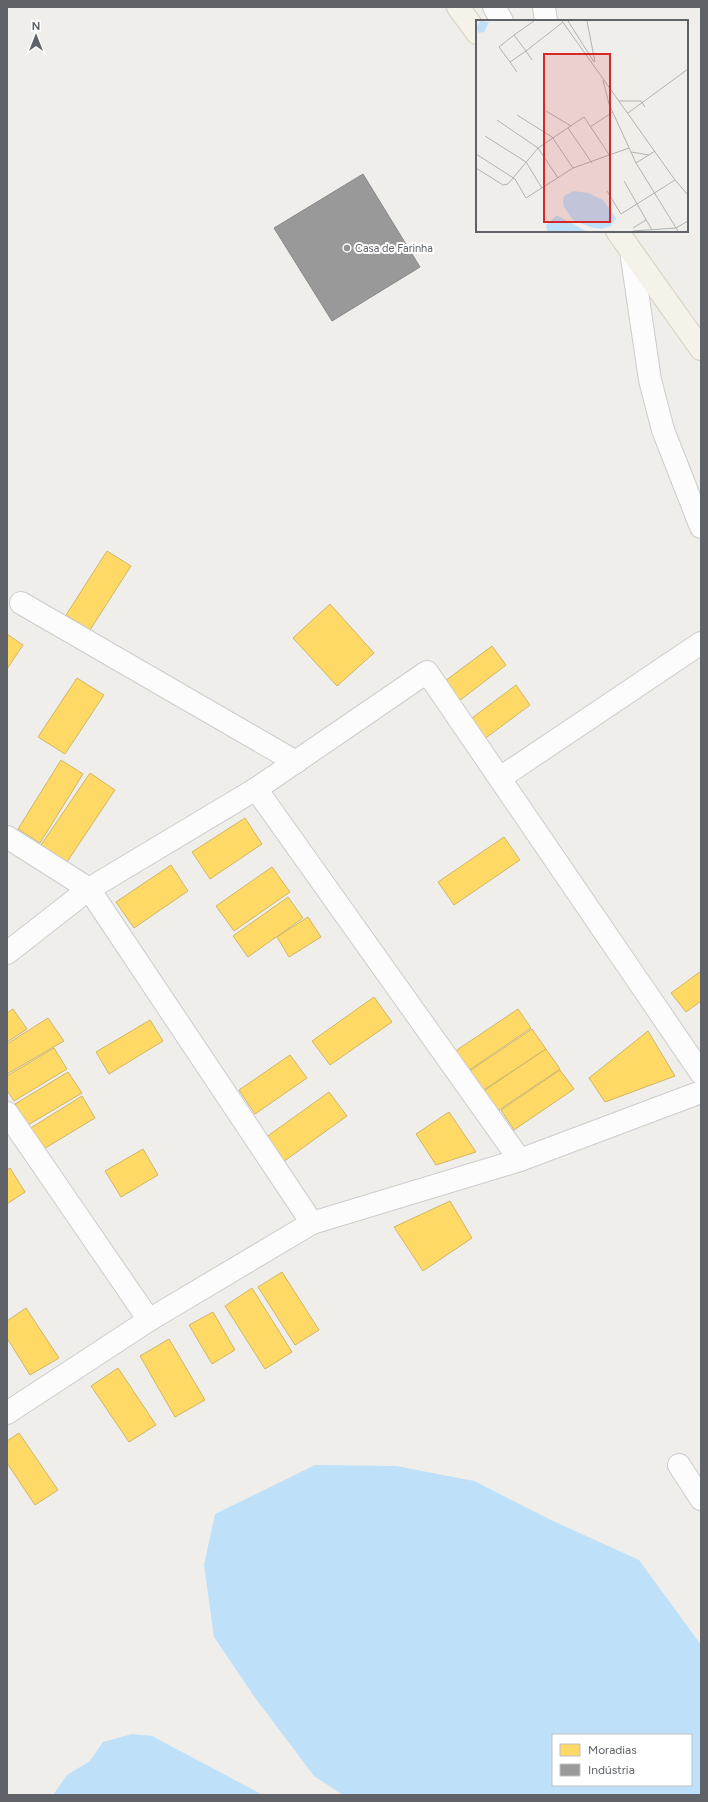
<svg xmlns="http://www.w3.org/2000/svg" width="708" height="1802" viewBox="0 0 708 1802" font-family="Figtree,sans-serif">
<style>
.water{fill:#bfe0f9;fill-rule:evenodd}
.homes{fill:#ffd966;stroke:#cfb667}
.industry{fill:#999;stroke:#88898a}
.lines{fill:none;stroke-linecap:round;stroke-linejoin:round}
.minor-casing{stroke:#cbcccc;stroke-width:24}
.major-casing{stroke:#d7ceb8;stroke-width:24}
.minor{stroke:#fdfcfc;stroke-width:22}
.major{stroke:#f4f2e9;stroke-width:22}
.poi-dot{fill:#919496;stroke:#fff;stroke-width:1.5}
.labels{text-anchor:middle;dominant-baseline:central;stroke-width:4;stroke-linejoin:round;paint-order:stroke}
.poi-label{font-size:11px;fill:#5f6368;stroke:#fff;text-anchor:start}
.inset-road{fill:none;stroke:#b1b2b2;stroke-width:1}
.view{fill:#d62828;fill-opacity:0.15;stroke:#d62828;stroke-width:2}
.inset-edge{fill:none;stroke:#5f6368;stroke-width:2}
</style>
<rect width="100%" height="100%" fill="#efeeea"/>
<!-- water -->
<g class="water">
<path d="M315 1465 396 1466 474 1481 551 1520 639 1560 701 1645V1795H343L314 1776 256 1699 214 1637 204 1565 215 1514ZM553 1735H691V1785H553Z"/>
<polygon points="132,1734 152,1736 263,1795 53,1795 67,1775 90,1761 103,1742"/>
</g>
<!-- homes -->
<g class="homes">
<polygon points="107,551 131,566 90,630 66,615"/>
<polygon points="330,604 374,653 337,686 293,638"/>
<polygon points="7,634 23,645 7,669"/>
<polygon points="492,646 506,665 459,701 445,681"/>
<polygon points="77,678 104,695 65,754 38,737"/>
<polygon points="516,685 530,705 483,740 468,721"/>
<polygon points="61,760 83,774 40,843 18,829"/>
<polygon points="90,773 115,790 67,862 41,845"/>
<polygon points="245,818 262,844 210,879 192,852"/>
<polygon points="504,837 520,860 454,905 438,882"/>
<polygon points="171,865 188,891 134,928 116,902"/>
<polygon points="272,867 290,892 234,931 216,906"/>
<polygon points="288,897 303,918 248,957 233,936"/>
<polygon points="308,917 321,937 289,957 277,937"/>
<polygon points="701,971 701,1001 686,1012 671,993"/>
<polygon points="374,997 392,1022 330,1065 312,1041"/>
<polygon points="13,1009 27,1029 7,1042 7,1013"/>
<polygon points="518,1009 531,1028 465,1073 451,1054"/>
<polygon points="48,1018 64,1041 7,1074 7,1044"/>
<polygon points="150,1020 163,1041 109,1074 96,1052"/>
<polygon points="532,1029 546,1049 479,1093 465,1074"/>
<polygon points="648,1031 675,1076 605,1102 589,1078"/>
<polygon points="54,1048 67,1069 14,1101 7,1090 7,1076"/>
<polygon points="546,1049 560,1069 493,1114 479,1094"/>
<polygon points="290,1055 307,1078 255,1114 239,1090"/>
<polygon points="560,1070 574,1089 514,1130 501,1110"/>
<polygon points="68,1072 82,1093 28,1125 15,1104"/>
<polygon points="329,1092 347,1116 283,1162 265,1138"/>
<polygon points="82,1096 95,1118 42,1150 29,1129"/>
<polygon points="449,1112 476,1152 436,1165 416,1134"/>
<polygon points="143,1149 158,1175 121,1197 105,1171"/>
<polygon points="10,1168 25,1192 7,1204 7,1170"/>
<polygon points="450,1201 472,1238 423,1271 394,1227"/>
<polygon points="282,1272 319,1330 295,1345 258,1287"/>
<polygon points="252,1288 292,1352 265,1369 225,1306"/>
<polygon points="26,1308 59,1358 30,1375 7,1338 7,1321"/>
<polygon points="213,1312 235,1350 212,1364 189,1325"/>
<polygon points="169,1339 205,1400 175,1417 140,1356"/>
<polygon points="118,1368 156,1425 129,1442 91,1386"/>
<polygon points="19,1433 58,1490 35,1505 7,1463 7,1441"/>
</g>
<!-- industry -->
<polygon class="industry" points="363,174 420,267 332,321 274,228"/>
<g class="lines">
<!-- minor casing -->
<g class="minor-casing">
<g id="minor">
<polyline points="494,7 502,21"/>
<polyline points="544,7 546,21"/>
<polyline points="631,251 650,380 663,430 701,527"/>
<polyline points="21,603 296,762"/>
<polyline points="500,778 701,643"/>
<polyline points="256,789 520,1160"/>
<polyline points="7,837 89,889 312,1223"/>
<polyline points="7,953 89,889 256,789 427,672 701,1073"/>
<polyline points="7,1113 149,1320"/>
<polyline points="7,1413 149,1320 312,1223 520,1160 701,1092"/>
<polyline points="679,1465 701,1499"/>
</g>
</g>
<!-- major casing -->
<g class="major-casing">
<g id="major">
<polyline points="458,7 477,33"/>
<polyline points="617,231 701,349"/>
</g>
</g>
<!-- minor -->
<use href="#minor" class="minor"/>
<!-- major -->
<use href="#major" class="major"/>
</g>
<!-- markers -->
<circle class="poi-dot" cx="347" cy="248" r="4"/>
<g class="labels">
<!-- poi labels -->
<g class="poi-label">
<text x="355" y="248">Casa de Farinha</text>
</g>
</g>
<!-- overview -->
<g transform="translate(476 20)">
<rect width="212" height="212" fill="#efeeea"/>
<path d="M4 1 13 2 8 12 3 13 0 8ZM97 171 112 173 127 180 140 198 135 206 125 209 114 207 97 200 88 187 87 180 88 176ZM80 196H82L110 211H71L70 205Z" fill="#bfe0f9"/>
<path class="inset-road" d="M58 1 38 15 50 31 87 2M86 1 199 160 212 175M92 1 118 42M111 1 119 42M38 15 23 27 34 42 50 31 56 40M34 42 41 52M127 60 133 84 160 143 202 211M143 81H165L169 87M70 91 95 106M152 93 212 49M41 95 76 117 97 148M21 100 62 128 82 158M114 107 137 92M92 108 116 143M9 116 50 142 66 168M155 132 173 135M0 134 39 159 50 178 97 148 153 128M160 143 179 131M0 148 27 165 32 164 62 128 108 97 134 136M148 161 176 210M131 171 145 194 199 160M157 208 170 200M157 211 200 208 212 201"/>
<path class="view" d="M68 34H134V202H68Z"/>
<rect width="212" height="212" class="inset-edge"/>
</g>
<!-- border -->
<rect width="708" height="1802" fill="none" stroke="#5f6368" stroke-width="16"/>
<!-- legend -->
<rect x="552" y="1734" width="140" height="52" fill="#ffffff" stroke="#bfc1c3"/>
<rect x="560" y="1744" width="20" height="12" fill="#ffd966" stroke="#bfc1c3"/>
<text x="588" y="1754" font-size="12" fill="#5f6368">Moradias</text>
<rect x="560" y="1764" width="20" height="12" fill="#999999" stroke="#bfc1c3"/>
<text x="588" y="1774" font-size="12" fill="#5f6368">Indústria</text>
<!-- north arrow -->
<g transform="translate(36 36)" stroke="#ffffff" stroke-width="3" paint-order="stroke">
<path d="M0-3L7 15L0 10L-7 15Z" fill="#5f6368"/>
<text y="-6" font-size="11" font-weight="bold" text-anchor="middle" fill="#5f6368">N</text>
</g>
</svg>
